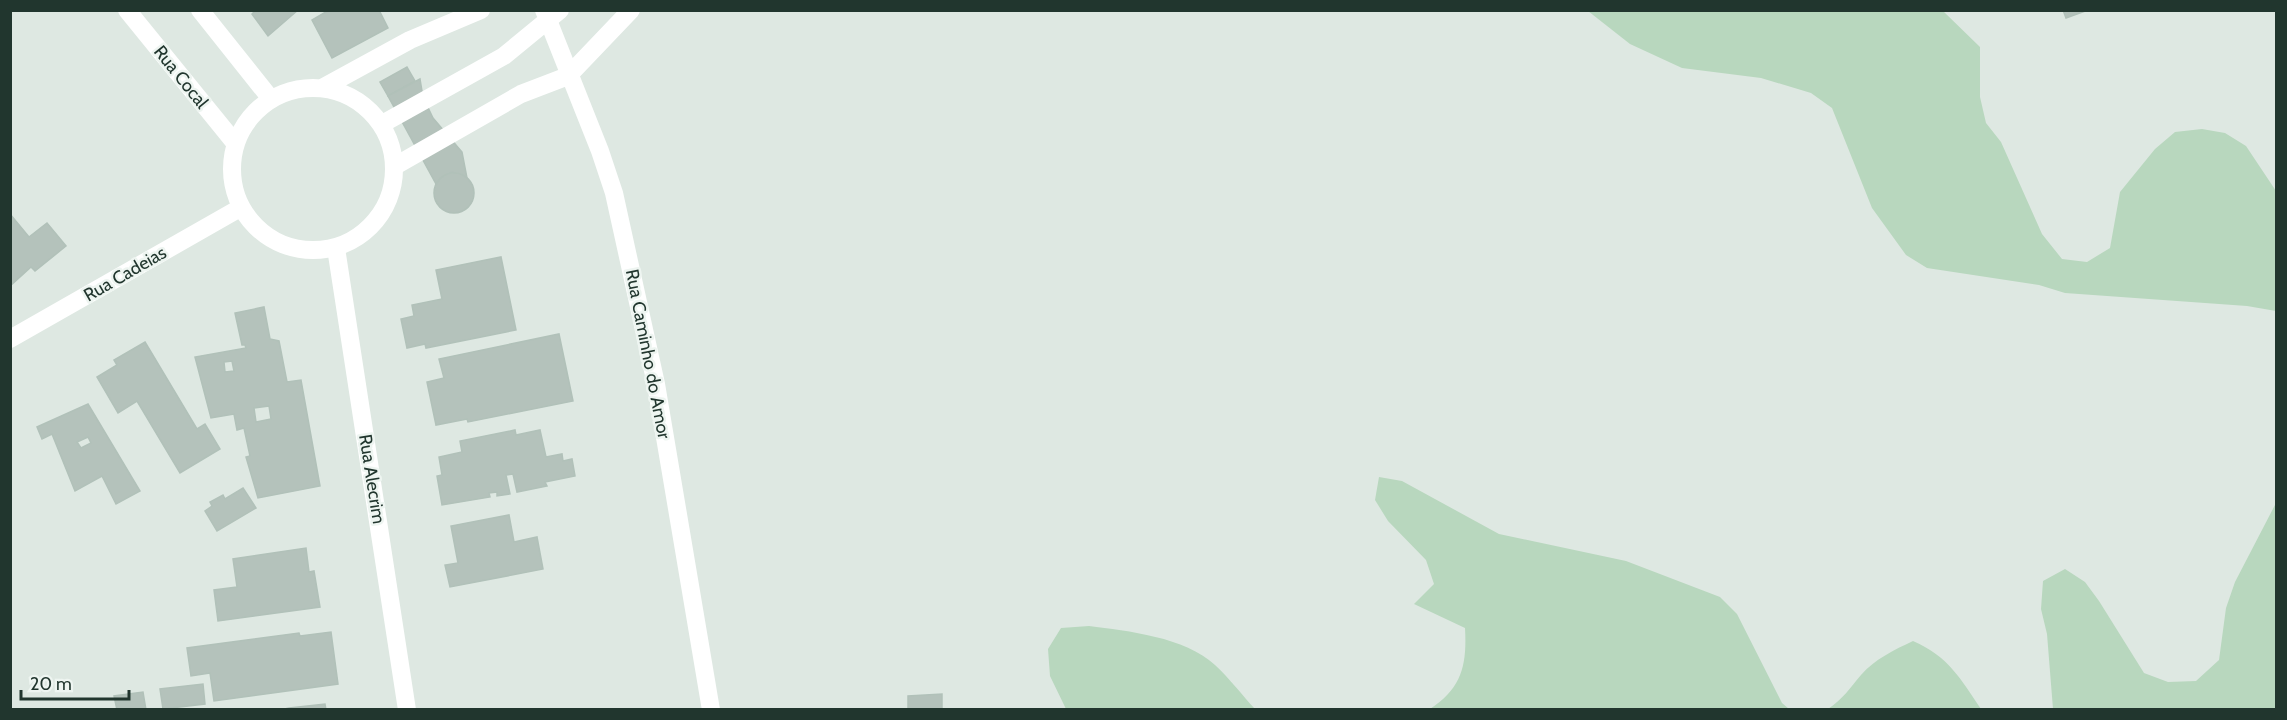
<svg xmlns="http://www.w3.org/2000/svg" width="2287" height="720" viewBox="0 0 2287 720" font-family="Cabin,sans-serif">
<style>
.green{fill:#b8d7be}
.building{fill:#b4c2bb;stroke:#b1c1b9;stroke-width:1.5;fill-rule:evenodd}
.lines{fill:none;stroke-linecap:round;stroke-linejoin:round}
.minor{stroke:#fff;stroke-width:18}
.labels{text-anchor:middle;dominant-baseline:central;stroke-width:5;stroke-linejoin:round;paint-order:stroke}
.street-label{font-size:18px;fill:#21362e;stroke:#eef5f1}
</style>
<rect width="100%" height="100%" fill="#dee8e2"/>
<!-- green -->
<g class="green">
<polygon points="1588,11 1943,11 1980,47 1980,97 1986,123 2001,142 2042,234 2062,259 2087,262 2110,248 2120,192 2155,149 2175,132 2202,129 2225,133 2246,146 2276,191 2276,311 2247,306 2065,293 2039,285 1927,268 1906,255 1872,208 1832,108 1811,93 1761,78 1682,68 1630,44"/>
<path d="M1379 477 1402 481 1499 534 1626 561 1720 597 1737 614 1782 703 1789 709H1430C1462 688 1467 665 1465 628L1414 604 1434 584 1426 560 1388 521 1375 500Z"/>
<polygon points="2276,503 2276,709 2053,709 2047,634 2041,609 2043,581 2065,569 2085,582 2099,601 2144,673 2168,682 2196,681 2219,660 2226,608 2235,582"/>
<path d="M1089 626C1128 631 1185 637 1215 665 1230 679 1242 695 1255 709H1066L1050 676 1048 649 1061 628Z"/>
<path d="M1913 641C1949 657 1960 678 1981 709H1828C1844 698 1849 689 1861 675 1875 659 1894 650 1913 641Z"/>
</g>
<!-- building -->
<g class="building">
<polygon points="298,10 268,36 252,14 256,10"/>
<polygon points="329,10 379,10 388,28 332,58 312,20"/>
<polygon points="2063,10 2088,10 2066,18"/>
<polygon points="407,67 415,81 388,96 380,82"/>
<polygon points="420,79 423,97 433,118 462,152 467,178 452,172 442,177 436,184 388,96"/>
<circle cx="454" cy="193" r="20"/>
<polygon points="10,214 29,237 47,223 66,246 35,271 31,267 10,286"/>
<polygon points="501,257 516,330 426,348 425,344 407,348 401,319 414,316 412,305 442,299 436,270"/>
<path d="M264 307 270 339 279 341 287 382 301 380 320 486 258 498 246 457 250 456 244 428 237 430 234 414 211 418 195 357 246 348 245 345H242L235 313ZM232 361 234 371 225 372 224 362ZM269 406 271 419 256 422 254 408Z"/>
<polygon points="559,334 573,401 468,422 467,419 436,425 427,382 444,378 439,359"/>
<polygon points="145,342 197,429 205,424 220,449 180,473 137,401 118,413 97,377 117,365 114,360"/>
<path d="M88 404 140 491 116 504 102 476 75 491 52 434 42 439 37 427ZM88 437 91 443 81 448 77 442Z"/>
<polygon points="515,430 516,435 540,430 546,457 562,454 563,461 572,459 575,476 545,482 547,486 517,492 513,474 506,475 510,494 497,496 497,492 489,493 490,497 442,505 437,476 442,475 439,457 462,452 460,441"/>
<polygon points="243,488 256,508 217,531 205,511 212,506 210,502 223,495 225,499"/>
<polygon points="509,515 514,542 537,537 543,569 450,587 445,565 458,563 451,526"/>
<polygon points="306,548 309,572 314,571 320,607 218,621 214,590 237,587 233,559"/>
<polygon points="331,632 338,684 214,701 210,673 191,676 187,648 299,633 300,636"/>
<polygon points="203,684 205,704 163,709 160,689"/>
<polygon points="143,692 146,710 117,710 114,696"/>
<polygon points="942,694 942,710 908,710 908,696"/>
<polygon points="325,704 326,710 280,710 289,708"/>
</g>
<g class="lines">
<!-- minor -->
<g class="minor">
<polyline points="127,10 235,143"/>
<polyline points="200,10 271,99"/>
<polyline points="544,10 600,151 614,193 656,384 711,710"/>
<polyline points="324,87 410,40 481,10"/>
<circle cx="313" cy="169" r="81"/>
<polyline points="382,124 504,56 560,10"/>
<polyline points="395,166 521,94 568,76 631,10"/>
<polyline points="336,248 407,710"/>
<polyline points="10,339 240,208"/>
</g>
</g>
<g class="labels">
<!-- street labels -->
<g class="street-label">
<text transform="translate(181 77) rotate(51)">Rua Cocal</text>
<text transform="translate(125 274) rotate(-30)">Rua Cadeias</text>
<text transform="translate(648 354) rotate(79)">Rua Caminho do Amor</text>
<text transform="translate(372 479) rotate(81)">Rua Alecrim</text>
</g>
</g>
<!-- border -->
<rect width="2287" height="720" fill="none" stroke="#21362e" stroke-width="24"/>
<!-- scale -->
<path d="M21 690v9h108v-9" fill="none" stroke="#21362e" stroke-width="3"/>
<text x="30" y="690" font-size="18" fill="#21362e" stroke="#eef5f1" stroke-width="4.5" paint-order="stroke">20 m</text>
</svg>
